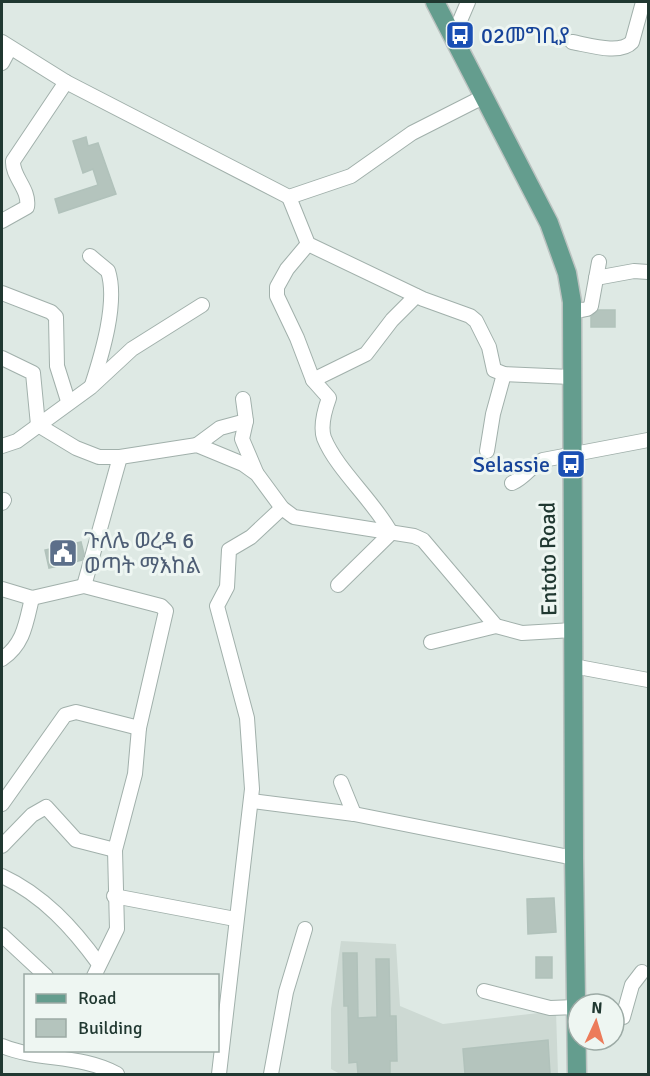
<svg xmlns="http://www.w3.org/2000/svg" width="650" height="1076" viewBox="0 0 650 1076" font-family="Signika,'Noto Sans Ethiopic',sans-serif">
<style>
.built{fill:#cdd9d3}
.building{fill:#b4c4bd;stroke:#b1c2bb;stroke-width:1.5}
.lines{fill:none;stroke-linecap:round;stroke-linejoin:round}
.minor-casing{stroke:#a1b0ab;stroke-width:16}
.major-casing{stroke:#bcc3c1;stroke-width:21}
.minor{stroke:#fff;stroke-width:14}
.major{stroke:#649d8e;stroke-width:18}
.labels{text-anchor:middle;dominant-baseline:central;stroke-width:6;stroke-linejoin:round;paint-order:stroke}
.transit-label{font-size:22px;fill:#164399;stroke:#eef6f2;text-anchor:start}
.service-label{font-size:22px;fill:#4e5e75;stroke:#eef6f2;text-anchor:start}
.street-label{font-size:22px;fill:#203831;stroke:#eef6f2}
</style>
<rect width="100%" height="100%" fill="#dee9e4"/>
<!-- built -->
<polygon class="built" points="341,941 396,944 400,1006 443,1024 556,1011 558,1074 340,1074 331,1069 331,1009"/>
<!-- building -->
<g class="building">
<polygon points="86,137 88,146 98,143 116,194 59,213 55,199 98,185 93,169 83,173 73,141"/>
<polygon points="598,310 615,310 615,327 591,327 591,317"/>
<polygon points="81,542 84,554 82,560 49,568 45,550"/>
<polygon points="554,898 556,932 528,934 527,899"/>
<polygon points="343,953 357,953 358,1018 377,1017 376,959 389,959 390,1016 396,1016 397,1061 390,1061 390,1074 358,1074 357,1062 349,1063 348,1006 344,1006"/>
<rect x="536" y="957" width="16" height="21"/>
<polygon points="548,1040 550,1074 465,1074 463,1049"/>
</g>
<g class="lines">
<!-- minor casing -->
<g class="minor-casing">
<g id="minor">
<polyline points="453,37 468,2"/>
<polyline points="2,42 66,82 289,197 351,176 412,133 483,97"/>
<path d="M572 42C589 45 620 55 632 42L643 2"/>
<polyline points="2,63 10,48"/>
<polyline points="289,197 308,244 423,299 470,316 476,321 489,347 494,370 504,374 571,377"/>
<path d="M2 221 27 207C30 189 12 177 13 161L66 82"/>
<path d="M308 244 287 269 277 287V296L297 338 313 380 329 398C325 409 320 426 324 438 337 470 374 501 391 533L338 585"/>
<path d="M90 256 108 271C118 302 102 354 92 385"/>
<polyline points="596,278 634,271 648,272"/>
<polyline points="2,293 51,312 56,317 57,366 68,401"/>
<polyline points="572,312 587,309 591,306 599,262"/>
<polyline points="2,358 33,373 38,425"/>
<polyline points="313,380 366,354 392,320 416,296"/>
<polyline points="243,399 246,421 242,439 256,472"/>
<polyline points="38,425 76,448 99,457 120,457 197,445 243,464 257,474 282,508 294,517 414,536 423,540 496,626 522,633 573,630"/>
<polyline points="197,445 220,428 246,421"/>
<polyline points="2,446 17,441 91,387 132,349 202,305"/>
<polyline points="487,451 493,414 504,374"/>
<path d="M512 483C526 477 531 465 543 460L648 440"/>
<polyline points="2,503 4,500"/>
<polyline points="84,586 120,457"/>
<polyline points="2,589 32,598 84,586 161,606 166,611 139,728 135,774 115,850 117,929 94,976"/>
<polyline points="431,642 496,626"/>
<path d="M2 659C24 644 26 623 32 598"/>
<polyline points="573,666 648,680"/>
<polyline points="341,782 354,814"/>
<polyline points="252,801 354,814 574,858"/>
<polyline points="2,804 65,715 76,712 139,728"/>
<polyline points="2,846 32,815 46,807 76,840 115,850"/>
<path d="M2 876C43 895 73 928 99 964"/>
<polyline points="114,896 235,919"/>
<polyline points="2,935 46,976"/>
<polyline points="484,991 550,1008 576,1007"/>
<polyline points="614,1018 623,1017 632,985 642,972"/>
<path d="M2 1046C38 1061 80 1054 117 1074"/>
<polyline points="219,1074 252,789 247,718 217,606 227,587 229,550 251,537 282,508"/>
<polyline points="271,1074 286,992 305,929"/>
</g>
</g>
<!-- major casing -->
<g class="major-casing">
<polyline id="major" points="435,2 549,223 567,273 572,302 574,858 577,1074"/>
</g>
<!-- minor -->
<use href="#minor" class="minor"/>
<!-- major -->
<use href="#major" class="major"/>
</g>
<!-- icons -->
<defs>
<g id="bus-square" transform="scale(1.5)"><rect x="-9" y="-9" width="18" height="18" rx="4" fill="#1a4fb4" stroke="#eef6f2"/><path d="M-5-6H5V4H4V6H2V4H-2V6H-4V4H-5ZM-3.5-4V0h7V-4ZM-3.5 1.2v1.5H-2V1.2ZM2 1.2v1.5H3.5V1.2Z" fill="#fff"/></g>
<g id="civic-square" transform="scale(1.5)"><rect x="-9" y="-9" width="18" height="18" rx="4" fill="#5c6f8a" stroke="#eef6f2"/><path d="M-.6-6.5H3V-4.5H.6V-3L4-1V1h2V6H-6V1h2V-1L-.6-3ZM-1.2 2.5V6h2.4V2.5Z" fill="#fff"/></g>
</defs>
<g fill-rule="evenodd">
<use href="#bus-square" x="460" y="35"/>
<use href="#bus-square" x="571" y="464"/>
<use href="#civic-square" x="63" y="553"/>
</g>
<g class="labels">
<!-- transit labels -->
<g class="transit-label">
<text x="481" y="35">02መግቢያ</text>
<text x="550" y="464" text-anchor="end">Selassie</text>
</g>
<!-- service labels -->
<g class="service-label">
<text x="84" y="540">ጉለሌ ወረዳ 6<tspan x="84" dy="25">ወጣት ማእከል</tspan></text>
</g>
<!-- street labels -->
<g class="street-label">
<text transform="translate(548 559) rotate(-91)">Entoto Road</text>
</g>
</g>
<!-- border -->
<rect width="650" height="1076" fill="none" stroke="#203831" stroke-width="6"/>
<!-- legend -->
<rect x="24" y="974" width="195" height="78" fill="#eef6f2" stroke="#9caaa5" stroke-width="1.5"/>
<rect x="36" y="994" width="30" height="9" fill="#649d8e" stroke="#9caaa5" stroke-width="1.5"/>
<text x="78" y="1004" font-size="18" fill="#203831">Road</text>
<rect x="36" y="1019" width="30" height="18" fill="#b4c4bd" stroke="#9caaa5" stroke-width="1.5"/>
<text x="78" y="1034" font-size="18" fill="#203831">Building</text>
<!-- north arrow -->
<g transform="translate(596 1022) rotate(4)"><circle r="28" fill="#eef6f2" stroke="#9caaa5" stroke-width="1.5"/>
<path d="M0-4.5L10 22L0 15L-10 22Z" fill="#ec7b5a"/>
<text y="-9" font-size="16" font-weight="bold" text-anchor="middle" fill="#203831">N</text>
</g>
</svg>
